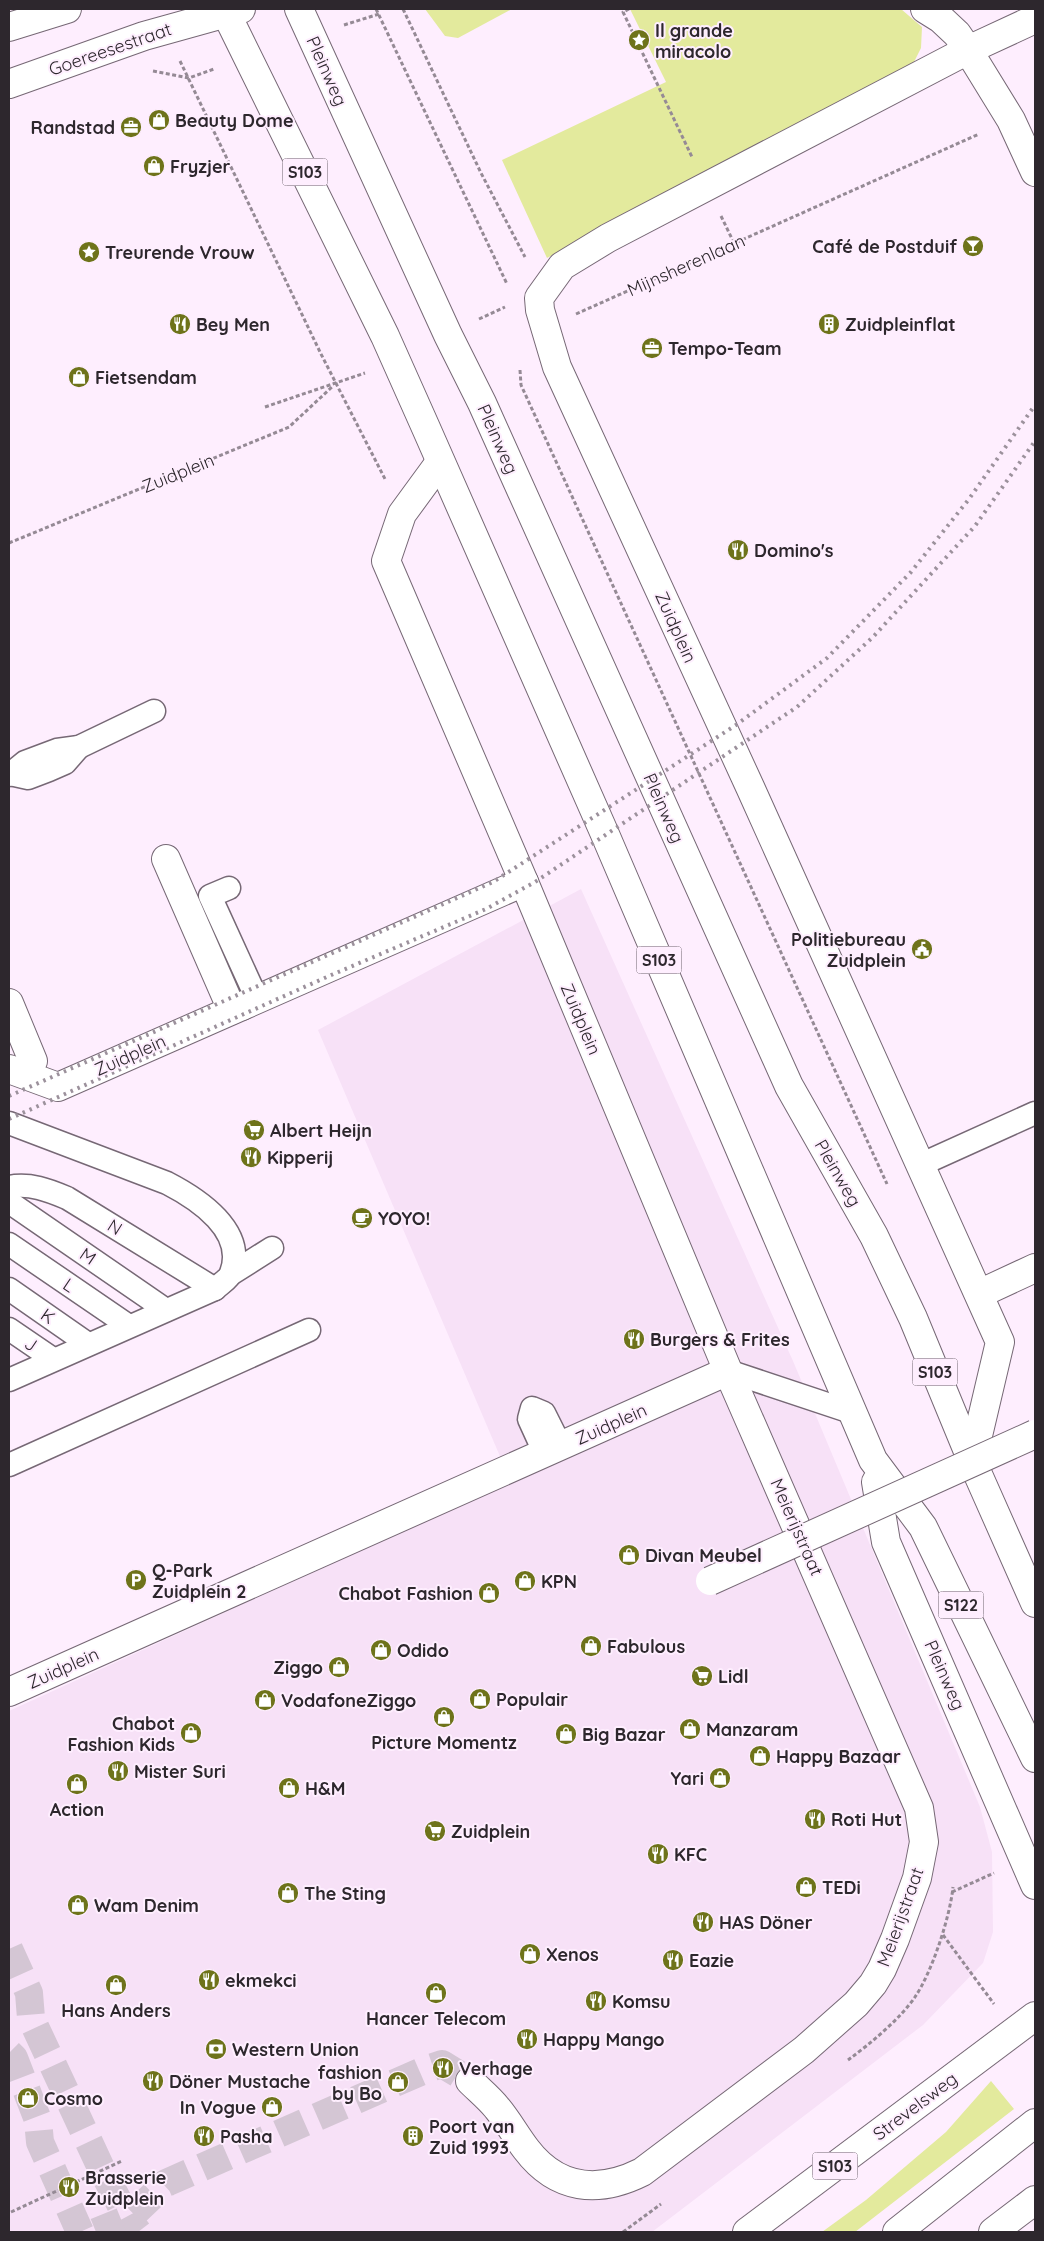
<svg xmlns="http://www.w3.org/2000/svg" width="1044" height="2241" viewBox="0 0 1044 2241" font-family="Quicksand,sans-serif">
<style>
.built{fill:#f7e1f7}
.green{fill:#e3ea9d}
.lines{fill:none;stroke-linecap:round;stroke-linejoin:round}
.minor-tunnel{stroke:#d4c6d4;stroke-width:28;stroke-dasharray:28 14;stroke-linecap:butt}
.service-casing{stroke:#766875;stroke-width:25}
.pedestrian-casing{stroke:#766875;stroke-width:30}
.minor-casing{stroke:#766875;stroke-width:30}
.primary-casing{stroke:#766875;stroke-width:30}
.path{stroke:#958a95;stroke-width:3;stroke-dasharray:4 2.5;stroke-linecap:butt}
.service{stroke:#fff;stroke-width:22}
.pedestrian{stroke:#fff;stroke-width:28}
.minor{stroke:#fff;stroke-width:28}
.primary{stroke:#fff;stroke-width:28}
.rail{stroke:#9c919c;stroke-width:4;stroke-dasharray:2.5 5;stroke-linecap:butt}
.pedestrian-bridge-casing{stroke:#766875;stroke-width:30;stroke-linecap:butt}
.pedestrian-bridge{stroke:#fff;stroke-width:28}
.labels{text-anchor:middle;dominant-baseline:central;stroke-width:4;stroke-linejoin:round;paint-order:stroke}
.shield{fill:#feeefe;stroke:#6c636c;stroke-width:1}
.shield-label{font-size:16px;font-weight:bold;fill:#2d272d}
.poi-label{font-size:18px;font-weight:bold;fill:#2d272d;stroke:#feeefe;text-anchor:start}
.street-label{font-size:18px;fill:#2d272d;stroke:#feeefe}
</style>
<rect width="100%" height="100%" fill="#feeefe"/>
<!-- built -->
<polygon class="built" points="581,889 793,1361 980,1807 992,1852 993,1932 983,1963 923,2025 652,2232 9,2232 9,1711 511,1482 318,1030"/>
<!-- green -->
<g class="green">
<polygon points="425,9 512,9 458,38 445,36"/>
<polygon points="630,9 901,9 922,27 921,48 913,64 547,258 502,160 666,82"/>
<polygon points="991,2081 1014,2109 855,2232 822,2232 866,2200 946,2132"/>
</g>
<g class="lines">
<!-- minor-tunnel -->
<g class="minor-tunnel">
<polyline points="9,1949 29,1993 31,2018 102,2170 128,2219 138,2232"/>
<polyline points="9,2053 14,2058 38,2120 40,2142 80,2232"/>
<polyline points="96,2232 128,2219 166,2183 427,2069 442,2064 470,2081"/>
</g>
<!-- service casing -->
<g class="service-casing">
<g id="service">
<polyline points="10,774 28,778 49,770 65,763 79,747"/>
<polyline points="9,775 25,762 57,750 79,747 154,711"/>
<polyline points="229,888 210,896 257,999"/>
<path d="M9 1123 167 1183C198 1199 247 1231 231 1273 229 1279 220 1284 215 1289L9 1380"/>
<polyline points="920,1165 1035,1113"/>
<path d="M9 1187C30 1183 48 1190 67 1198L215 1289"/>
<polyline points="9,1202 166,1310"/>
<polyline points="9,1244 129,1326"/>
<polyline points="231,1274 272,1248"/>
<polyline points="9,1289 88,1344"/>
<polyline points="9,1329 53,1359"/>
<polyline points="728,1371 851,1412"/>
<polyline points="545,1454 529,1419 532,1408 544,1413 561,1447"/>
<polyline points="9,1465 309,1330"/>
</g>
</g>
<!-- pedestrian casing -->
<g class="pedestrian-casing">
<g id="pedestrian">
<polyline points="166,859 232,1010"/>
<polyline points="9,1003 33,1061 27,1075"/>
<polyline points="9,1069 58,1087 242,1006"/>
<polyline points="979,1294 1035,1268"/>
</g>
</g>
<!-- minor casing -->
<g class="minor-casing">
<g id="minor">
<polyline points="925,9 941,19 957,34 968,50 1011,120 1035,172"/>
<polyline points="9,27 67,9"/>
<polyline points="9,84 144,36 241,9"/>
<path d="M440 462 402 514 386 561 524 882 728 1371 919 1808 924 1842 917 1878 895 1939 882 1969 873 1984 856 2004 804 2050 642 2172C598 2194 557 2190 526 2149 516 2136 508 2121 497 2108 489 2098 479 2090 470 2081"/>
<polyline points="242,1006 524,882"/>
<polyline points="972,1461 1000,1342 750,787 557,367 540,310 539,298 562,266 608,238 968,50 1035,19"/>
<polyline points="9,1692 728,1371"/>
</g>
</g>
<!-- primary casing -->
<g class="primary-casing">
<g id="primary">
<polyline points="224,9 385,336 426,428 604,832 873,1460 923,1527 1035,1758"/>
<polyline points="299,9 448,335 482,403 789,1086 874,1236 913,1318 972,1461 1035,1603"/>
<polyline points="876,1482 886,1542 1035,1885"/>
<polyline points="747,2232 1035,2016"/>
<polyline points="897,2232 1035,2123"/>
<polyline points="993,2232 1035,2200"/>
</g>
</g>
<!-- path -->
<g class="path">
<polyline points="376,9 507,284"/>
<polyline points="403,9 481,173 525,257"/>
<polyline points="629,9 623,12 692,157"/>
<polyline points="344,25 379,14"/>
<polyline points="180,61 321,354 385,479"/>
<polyline points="153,71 189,78 214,69"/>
<polyline points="721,216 734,243"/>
<polyline points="576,314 979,134"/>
<polyline points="479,319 505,307"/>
<polyline points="520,370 521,385 887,1184"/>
<polyline points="265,407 365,373"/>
<polyline points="9,543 289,427 333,386"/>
<polyline points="952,1892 994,1873"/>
<polyline points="943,1935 994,2004"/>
<path d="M848 2060C870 2044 900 2019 915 1997 932 1972 950 1917 953 1887"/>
<polyline points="11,2212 122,2161"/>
<polyline points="623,2232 661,2204"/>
</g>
<!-- service -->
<use href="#service" class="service"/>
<!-- pedestrian -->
<use href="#pedestrian" class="pedestrian"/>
<!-- minor -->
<use href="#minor" class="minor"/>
<!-- primary -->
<use href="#primary" class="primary"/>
<!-- rail -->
<g class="rail">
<polyline points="9,1096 493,882 736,725 827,658 911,572 969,499 1035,405"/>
<polyline points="9,1119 329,976 486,909 535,882 797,707 873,637 975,526 1035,441"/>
</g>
<!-- pedestrian-bridge casing -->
<g class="pedestrian-bridge-casing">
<polyline id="pedestrian-bridge" points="710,1581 1035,1434"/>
</g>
<!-- pedestrian-bridge -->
<use href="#pedestrian-bridge" class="pedestrian-bridge"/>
</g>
<!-- icons -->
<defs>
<g id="sight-disc" transform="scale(1.125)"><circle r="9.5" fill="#6e731a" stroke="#feeefe"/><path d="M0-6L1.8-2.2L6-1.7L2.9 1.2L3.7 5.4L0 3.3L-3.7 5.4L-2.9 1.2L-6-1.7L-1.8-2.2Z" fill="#fff"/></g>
<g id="shop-disc" transform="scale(1.125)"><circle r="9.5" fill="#6e731a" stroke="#feeefe"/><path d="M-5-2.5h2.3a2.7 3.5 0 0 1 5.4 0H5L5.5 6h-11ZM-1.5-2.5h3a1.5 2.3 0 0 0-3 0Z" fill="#fff"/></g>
<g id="office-disc" transform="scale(1.125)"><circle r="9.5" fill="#6e731a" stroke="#feeefe"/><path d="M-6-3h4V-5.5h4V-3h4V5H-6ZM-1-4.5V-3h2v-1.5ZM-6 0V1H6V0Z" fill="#fff"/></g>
<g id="bar-disc" transform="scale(1.125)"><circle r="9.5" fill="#6e731a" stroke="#feeefe"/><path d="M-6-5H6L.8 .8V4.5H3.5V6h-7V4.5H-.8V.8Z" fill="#fff"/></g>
<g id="restaurant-disc" transform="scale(1.125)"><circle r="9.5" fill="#6e731a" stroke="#feeefe"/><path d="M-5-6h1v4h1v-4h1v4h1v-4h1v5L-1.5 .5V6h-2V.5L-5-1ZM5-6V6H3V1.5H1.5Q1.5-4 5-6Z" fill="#fff"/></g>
<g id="building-disc" transform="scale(1.125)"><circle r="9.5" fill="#6e731a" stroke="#feeefe"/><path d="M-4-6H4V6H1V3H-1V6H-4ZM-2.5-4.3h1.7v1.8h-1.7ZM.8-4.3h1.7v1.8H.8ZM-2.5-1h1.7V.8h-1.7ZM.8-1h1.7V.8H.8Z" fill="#fff"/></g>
<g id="civic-disc" transform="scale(1.125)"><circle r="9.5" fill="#6e731a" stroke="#feeefe"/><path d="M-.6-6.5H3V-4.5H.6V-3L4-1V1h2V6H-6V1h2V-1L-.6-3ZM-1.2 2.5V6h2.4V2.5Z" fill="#fff"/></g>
<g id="supermarket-disc" transform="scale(1.125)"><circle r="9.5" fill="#6e731a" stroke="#feeefe"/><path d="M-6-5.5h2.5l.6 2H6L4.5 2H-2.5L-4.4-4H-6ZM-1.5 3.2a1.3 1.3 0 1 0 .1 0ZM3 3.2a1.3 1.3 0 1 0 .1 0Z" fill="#fff"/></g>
<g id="cafe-disc" transform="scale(1.125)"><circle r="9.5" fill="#6e731a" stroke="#feeefe"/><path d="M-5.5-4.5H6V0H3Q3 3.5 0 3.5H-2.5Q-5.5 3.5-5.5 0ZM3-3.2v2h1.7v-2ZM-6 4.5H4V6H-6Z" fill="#fff"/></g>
<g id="parking-disc" transform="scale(1.125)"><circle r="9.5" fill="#6e731a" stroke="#feeefe"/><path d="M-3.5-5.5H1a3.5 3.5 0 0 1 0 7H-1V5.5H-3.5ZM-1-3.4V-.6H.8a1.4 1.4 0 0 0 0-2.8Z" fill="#fff"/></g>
<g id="bank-disc" transform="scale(1.125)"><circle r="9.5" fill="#6e731a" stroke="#feeefe"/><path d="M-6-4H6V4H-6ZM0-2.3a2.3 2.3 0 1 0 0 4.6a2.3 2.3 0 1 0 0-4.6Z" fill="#fff"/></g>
</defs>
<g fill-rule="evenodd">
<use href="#sight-disc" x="639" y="40"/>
<use href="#shop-disc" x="159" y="120"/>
<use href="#office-disc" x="131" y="127"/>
<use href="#shop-disc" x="154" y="166"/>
<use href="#bar-disc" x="973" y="246"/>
<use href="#sight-disc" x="89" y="252"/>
<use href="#restaurant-disc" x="180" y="324"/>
<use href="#building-disc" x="829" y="324"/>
<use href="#office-disc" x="652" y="348"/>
<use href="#shop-disc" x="79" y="377"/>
<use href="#restaurant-disc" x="738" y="550"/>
<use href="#civic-disc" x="922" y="949"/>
<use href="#supermarket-disc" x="254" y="1130"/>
<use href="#restaurant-disc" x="251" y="1157"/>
<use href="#cafe-disc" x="362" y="1218"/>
<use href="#restaurant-disc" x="634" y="1339"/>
<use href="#shop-disc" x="629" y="1555"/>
<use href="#parking-disc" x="136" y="1580"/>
<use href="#shop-disc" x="525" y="1581"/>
<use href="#shop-disc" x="489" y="1593"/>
<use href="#shop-disc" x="591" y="1646"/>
<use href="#shop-disc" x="381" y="1650"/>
<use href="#shop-disc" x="339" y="1667"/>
<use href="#supermarket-disc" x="702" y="1676"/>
<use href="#shop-disc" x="480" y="1699"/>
<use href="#shop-disc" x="265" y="1700"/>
<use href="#shop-disc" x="444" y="1717"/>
<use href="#shop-disc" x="690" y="1729"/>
<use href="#shop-disc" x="191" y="1733"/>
<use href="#shop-disc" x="566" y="1734"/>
<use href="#shop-disc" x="760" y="1756"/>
<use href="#restaurant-disc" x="118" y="1771"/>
<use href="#shop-disc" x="720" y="1778"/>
<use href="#shop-disc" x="77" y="1784"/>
<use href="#shop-disc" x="289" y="1788"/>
<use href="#restaurant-disc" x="815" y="1819"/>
<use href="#supermarket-disc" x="435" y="1831"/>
<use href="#restaurant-disc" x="658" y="1854"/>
<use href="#shop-disc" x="806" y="1887"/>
<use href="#shop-disc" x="288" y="1893"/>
<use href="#shop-disc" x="78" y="1905"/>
<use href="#restaurant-disc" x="703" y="1922"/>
<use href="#shop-disc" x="530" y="1954"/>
<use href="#restaurant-disc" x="673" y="1960"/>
<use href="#restaurant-disc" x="209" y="1980"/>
<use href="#shop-disc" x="116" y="1985"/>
<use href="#shop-disc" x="436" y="1993"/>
<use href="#restaurant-disc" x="596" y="2001"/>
<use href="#restaurant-disc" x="527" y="2039"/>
<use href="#bank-disc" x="216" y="2049"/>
<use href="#restaurant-disc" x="443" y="2068"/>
<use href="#restaurant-disc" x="153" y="2081"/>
<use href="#shop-disc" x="398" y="2082"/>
<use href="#shop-disc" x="28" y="2098"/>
<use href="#shop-disc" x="272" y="2107"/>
<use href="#restaurant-disc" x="204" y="2136"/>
<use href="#building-disc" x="413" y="2136"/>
<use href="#restaurant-disc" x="69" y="2187"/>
</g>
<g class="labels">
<!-- shield labels -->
<g class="shield">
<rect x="282.5" y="158.5" width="45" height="27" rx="4"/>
<rect x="636.5" y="946.5" width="45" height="27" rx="4"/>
<rect x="912.5" y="1358.5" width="45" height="27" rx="4"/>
<rect x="938.5" y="1591.5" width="45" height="27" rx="4"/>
<rect x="812.5" y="2152.5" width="45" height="27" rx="4"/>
</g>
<g class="shield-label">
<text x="305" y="172">S103</text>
<text x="659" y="960">S103</text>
<text x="935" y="1372">S103</text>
<text x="961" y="1605">S122</text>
<text x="835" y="2166">S103</text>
</g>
<!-- poi labels -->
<g class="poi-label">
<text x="655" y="30">Il grande<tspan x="655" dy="21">miracolo</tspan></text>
<text x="175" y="120">Beauty Dome</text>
<text x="115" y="127" text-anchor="end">Randstad</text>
<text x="170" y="166">Fryzjer</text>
<text x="957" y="246" text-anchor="end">Café de Postduif</text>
<text x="105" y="252">Treurende Vrouw</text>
<text x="196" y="324">Bey Men</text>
<text x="845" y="324">Zuidpleinflat</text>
<text x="668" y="348">Tempo-Team</text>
<text x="95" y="377">Fietsendam</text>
<text x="754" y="550">Domino's</text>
<text x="906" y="939" text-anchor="end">Politiebureau<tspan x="906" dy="21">Zuidplein</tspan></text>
<text x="270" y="1130">Albert Heijn</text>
<text x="267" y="1157">Kipperij</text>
<text x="378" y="1218">YOYO!</text>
<text x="650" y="1339">Burgers &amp; Frites</text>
<text x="645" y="1555">Divan Meubel</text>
<text x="152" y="1570">Q-Park<tspan x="152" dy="21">Zuidplein 2</tspan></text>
<text x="541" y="1581">KPN</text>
<text x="473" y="1593" text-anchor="end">Chabot Fashion</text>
<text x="607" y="1646">Fabulous</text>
<text x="397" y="1650">Odido</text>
<text x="323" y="1667" text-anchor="end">Ziggo</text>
<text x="718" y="1676">Lidl</text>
<text x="496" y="1699">Populair</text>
<text x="281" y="1700">VodafoneZiggo</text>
<text x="175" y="1723" text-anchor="end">Chabot<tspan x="175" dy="21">Fashion Kids</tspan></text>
<text x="706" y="1729">Manzaram</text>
<text x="582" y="1734">Big Bazar</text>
<text x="444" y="1742" text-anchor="middle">Picture Momentz</text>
<text x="776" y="1756">Happy Bazaar</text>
<text x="134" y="1771">Mister Suri</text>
<text x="704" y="1778" text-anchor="end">Yari</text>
<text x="305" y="1788">H&amp;M</text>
<text x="77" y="1809" text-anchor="middle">Action</text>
<text x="831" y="1819">Roti Hut</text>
<text x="451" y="1831">Zuidplein</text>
<text x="674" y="1854">KFC</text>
<text x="822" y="1887">TEDi</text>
<text x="304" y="1893">The Sting</text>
<text x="94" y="1905">Wam Denim</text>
<text x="719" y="1922">HAS Döner</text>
<text x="546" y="1954">Xenos</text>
<text x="689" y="1960">Eazie</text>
<text x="225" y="1980">ekmekci</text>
<text x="612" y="2001">Komsu</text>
<text x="116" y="2010" text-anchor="middle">Hans Anders</text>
<text x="436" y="2018" text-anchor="middle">Hancer Telecom</text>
<text x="543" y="2039">Happy Mango</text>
<text x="232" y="2049">Western Union</text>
<text x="459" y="2068">Verhage</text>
<text x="382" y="2072" text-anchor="end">fashion<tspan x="382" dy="21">by Bo</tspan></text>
<text x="169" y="2081">Döner Mustache</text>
<text x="44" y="2098">Cosmo</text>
<text x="256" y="2107" text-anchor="end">In Vogue</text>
<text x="429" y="2126">Poort van<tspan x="429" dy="21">Zuid 1993</tspan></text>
<text x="220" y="2136">Pasha</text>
<text x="85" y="2177">Brasserie<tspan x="85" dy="21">Zuidplein</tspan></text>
</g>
<!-- street labels -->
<g class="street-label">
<text transform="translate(110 49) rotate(-19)">Goereesestraat</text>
<text transform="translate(327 71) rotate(66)">Pleinweg</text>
<text transform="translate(686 265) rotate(-24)">Mijnsherenlaan</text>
<text transform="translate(498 439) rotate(66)">Pleinweg</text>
<text transform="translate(178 473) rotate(-22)">Zuidplein</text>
<text transform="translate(676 627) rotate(66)">Zuidplein</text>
<text transform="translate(664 808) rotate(66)">Pleinweg</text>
<text transform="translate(581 1019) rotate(67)">Zuidplein</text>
<text transform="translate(130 1055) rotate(-24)">Zuidplein</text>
<text transform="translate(838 1173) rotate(60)">Pleinweg</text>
<text transform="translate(115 1227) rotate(32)">N</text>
<text transform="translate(88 1256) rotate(34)">M</text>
<text transform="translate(69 1285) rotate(34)">L</text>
<text transform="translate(48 1316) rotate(35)">K</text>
<text transform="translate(31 1344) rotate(34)">J</text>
<text transform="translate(611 1424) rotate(-24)">Zuidplein</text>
<text transform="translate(797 1527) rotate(66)">Meierijstraat</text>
<text transform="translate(63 1668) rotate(-24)">Zuidplein</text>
<text transform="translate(945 1675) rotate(66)">Pleinweg</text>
<text transform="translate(900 1917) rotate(-70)">Meierijstraat</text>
<text transform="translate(915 2106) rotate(-37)">Strevelsweg</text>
</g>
</g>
<!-- border -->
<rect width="1044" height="2241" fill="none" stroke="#2d272d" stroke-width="20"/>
</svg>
